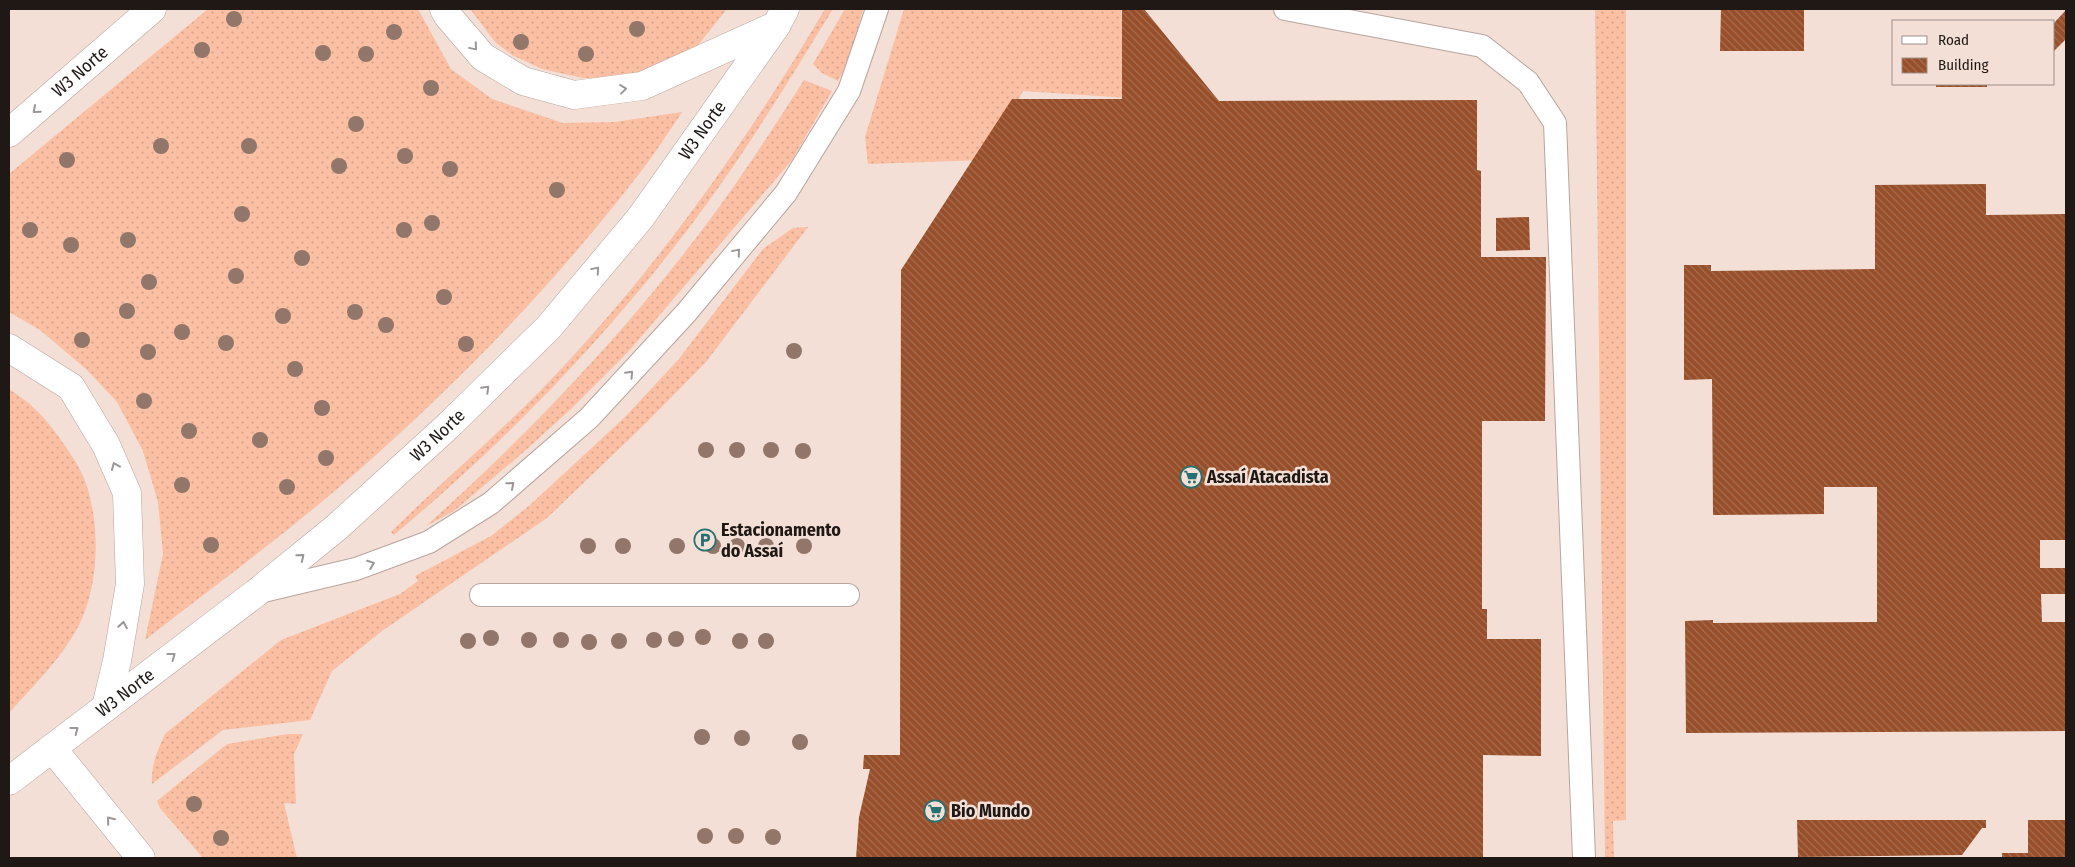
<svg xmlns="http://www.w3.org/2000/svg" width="2075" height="867" viewBox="0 0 2075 867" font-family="'Fira Sans Condensed',sans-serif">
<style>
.grass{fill:url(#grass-dots)}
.building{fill:url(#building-back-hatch)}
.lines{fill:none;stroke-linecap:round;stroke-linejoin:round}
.service-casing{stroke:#b8a59d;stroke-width:24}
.primary-casing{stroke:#b8a59d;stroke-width:29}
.service{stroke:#fff;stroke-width:22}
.primary{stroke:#fff;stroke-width:28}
.tree{fill:#917669}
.oneway{stroke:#9a9796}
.labels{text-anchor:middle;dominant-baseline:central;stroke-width:5;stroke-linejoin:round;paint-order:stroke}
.street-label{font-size:18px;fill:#1f1815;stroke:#f3dfd6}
.poi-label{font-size:18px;font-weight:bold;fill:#1f1815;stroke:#f3dfd6;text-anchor:start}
</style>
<defs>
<pattern id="grass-dots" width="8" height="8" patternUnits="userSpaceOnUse" patternTransform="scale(1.25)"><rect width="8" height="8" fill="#fbbfa3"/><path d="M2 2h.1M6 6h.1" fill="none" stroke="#d7a38b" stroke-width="1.8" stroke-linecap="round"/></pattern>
<pattern id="building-back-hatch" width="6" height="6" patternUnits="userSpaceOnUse" patternTransform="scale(1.25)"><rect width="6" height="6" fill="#984e28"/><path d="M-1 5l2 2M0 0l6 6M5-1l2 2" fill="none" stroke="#a36e54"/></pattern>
</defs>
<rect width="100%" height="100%" fill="#f3dfd6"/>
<!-- grass -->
<g class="grass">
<path d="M208 9H418L451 69 492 99 563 123 615 122 682 112C668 133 654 155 639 174 556 282 461 380 359 470 291 530 217 584 145 640L163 554 158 502 143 451 117 402 86 369 40 330 9 312V174Z"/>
<polygon points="470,9 727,9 695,49 624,79 583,78 542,69 514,56 496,43"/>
<path d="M825 9H833C791 77 750 145 703 209 614 330 509 439 394 535L391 532C439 484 492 440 539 392 651 277 744 146 825 9Z"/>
<polygon points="845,9 863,9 850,57 838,81 822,73 813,64"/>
<polygon points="904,9 1121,9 1128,98 1023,91 985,160 868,164 865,137"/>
<polygon points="1595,9 1626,9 1626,820 1613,821 1614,858 1605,858"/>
<path d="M804 80 832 91 792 160 629 351 572 408 526 450 454 511 426 526C535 428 636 322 722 203 751 163 777 122 804 80Z"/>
<path d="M808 227 706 362 646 423 547 518 382 631 332 671 310 720 223 730 152 784C151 766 157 751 165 734L281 640 400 594 418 581 415 576 491 536 530 505 624 418 678 360 763 249 793 228Z"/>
<path d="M9 389C17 395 26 400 33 407 49 421 76 459 84 478 101 523 100 585 78 627 61 659 33 686 9 713Z"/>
<polygon points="288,734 303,734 294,754 296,804 284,803 297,858 203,858 160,808 157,801 227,744"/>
</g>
<!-- building -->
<g class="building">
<polygon points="1122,9 1144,9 1219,101 1477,100 1477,170 1481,171 1481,257 1546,257 1545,421 1482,421 1482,609 1487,609 1487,639 1541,639 1541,756 1483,755 1483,858 856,858 859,817 870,769 863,769 864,755 900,755 901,270 1012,99 1122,99"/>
<polygon points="1721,9 1804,9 1804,51 1720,51"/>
<polygon points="2066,10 2066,39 2054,51 2054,23"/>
<rect x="1936" y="84" width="51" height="3"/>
<polygon points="1986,184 1986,215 2066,214 2066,540 2040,540 2040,568 2066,568 2066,594 2041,594 2042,622 2066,622 2066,731 1686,733 1685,621 1713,620 1713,623 1877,622 1877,487 1824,487 1824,514 1713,515 1712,379 1684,380 1684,265 1711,265 1711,271 1875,269 1875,185"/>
<polygon points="1529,217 1530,250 1496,251 1496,218"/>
<polygon points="1797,820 1986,820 1986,828 1982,828 1962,855 1798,857"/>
<polygon points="2028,820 2066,820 2066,858 2002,858 2002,853 2028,853"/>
</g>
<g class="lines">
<!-- service casing -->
<g class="service-casing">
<g id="service">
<polyline points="1285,9 1482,46 1528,82 1555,123 1584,858"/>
<polyline points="259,592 356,569 429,542 491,503 589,418 686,313 786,193 849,91 877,9"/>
<polyline points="481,595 848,595"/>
</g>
</g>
<!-- primary casing -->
<g class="primary-casing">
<g id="primary">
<polyline points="444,9 448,16 483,57 523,81 574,95 642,86 775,26"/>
<path id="s1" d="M9 133 152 9"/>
<polyline points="9,348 71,387 106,445 127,493 130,584 117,661 106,707"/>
<polyline points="52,748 141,858"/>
<path id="s2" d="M9 781 256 593 337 527 448 426 549 327 641 217 776 26 785 9"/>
</g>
</g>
<!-- service -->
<use href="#service" class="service"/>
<!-- primary -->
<use href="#primary" class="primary"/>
</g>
<!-- trees -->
<g class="tree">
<circle cx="234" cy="19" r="8"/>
<circle cx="637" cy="29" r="8"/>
<circle cx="394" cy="32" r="8"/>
<circle cx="521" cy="42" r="8"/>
<circle cx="202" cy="50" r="8"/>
<circle cx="323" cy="53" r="8"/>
<circle cx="366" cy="54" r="8"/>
<circle cx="586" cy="54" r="8"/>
<circle cx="431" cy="88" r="8"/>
<circle cx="356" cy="124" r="8"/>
<circle cx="161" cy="146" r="8"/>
<circle cx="249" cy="146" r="8"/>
<circle cx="405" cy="156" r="8"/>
<circle cx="67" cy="160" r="8"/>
<circle cx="339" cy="166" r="8"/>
<circle cx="450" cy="169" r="8"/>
<circle cx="557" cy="190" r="8"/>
<circle cx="242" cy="214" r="8"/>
<circle cx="432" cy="223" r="8"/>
<circle cx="30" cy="230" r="8"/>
<circle cx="404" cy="230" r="8"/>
<circle cx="128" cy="240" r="8"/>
<circle cx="71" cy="245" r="8"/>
<circle cx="302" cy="258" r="8"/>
<circle cx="236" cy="276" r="8"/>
<circle cx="149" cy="282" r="8"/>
<circle cx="444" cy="297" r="8"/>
<circle cx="127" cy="311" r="8"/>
<circle cx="355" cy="312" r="8"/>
<circle cx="283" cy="316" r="8"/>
<circle cx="386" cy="325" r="8"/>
<circle cx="182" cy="332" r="8"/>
<circle cx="82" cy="340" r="8"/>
<circle cx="226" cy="343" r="8"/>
<circle cx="466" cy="344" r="8"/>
<circle cx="794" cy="351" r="8"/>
<circle cx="148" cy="352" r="8"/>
<circle cx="295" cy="369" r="8"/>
<circle cx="144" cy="401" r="8"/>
<circle cx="322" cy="408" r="8"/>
<circle cx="189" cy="431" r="8"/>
<circle cx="260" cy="440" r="8"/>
<circle cx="706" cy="450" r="8"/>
<circle cx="737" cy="450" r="8"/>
<circle cx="771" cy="450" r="8"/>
<circle cx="803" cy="451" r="8"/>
<circle cx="326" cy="458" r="8"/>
<circle cx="182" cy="485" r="8"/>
<circle cx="287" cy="487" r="8"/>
<circle cx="211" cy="545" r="8"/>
<circle cx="588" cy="546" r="8"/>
<circle cx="623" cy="546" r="8"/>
<circle cx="677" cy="546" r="8"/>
<circle cx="713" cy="546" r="8"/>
<circle cx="737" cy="546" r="8"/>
<circle cx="766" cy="546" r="8"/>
<circle cx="804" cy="546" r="8"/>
<circle cx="703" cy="637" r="8"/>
<circle cx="491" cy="638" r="8"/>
<circle cx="676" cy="639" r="8"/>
<circle cx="529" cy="640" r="8"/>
<circle cx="561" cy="640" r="8"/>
<circle cx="654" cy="640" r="8"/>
<circle cx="468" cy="641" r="8"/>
<circle cx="619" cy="641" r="8"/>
<circle cx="740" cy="641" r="8"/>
<circle cx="766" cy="641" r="8"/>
<circle cx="589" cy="642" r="8"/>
<circle cx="702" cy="737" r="8"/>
<circle cx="742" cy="738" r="8"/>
<circle cx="800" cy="742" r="8"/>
<circle cx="194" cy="804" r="8"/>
<circle cx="705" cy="836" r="8"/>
<circle cx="736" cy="836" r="8"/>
<circle cx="773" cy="837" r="8"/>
<circle cx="221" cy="838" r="8"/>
</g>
<!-- one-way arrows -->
<defs><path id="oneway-chevron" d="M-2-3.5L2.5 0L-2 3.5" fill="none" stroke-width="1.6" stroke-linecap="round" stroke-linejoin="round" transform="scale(1.25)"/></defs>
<g class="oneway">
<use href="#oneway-chevron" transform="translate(474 47) rotate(50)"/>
<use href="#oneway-chevron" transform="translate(623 89) rotate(-7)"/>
<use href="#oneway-chevron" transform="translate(36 110) rotate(139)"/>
<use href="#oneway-chevron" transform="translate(737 252) rotate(-50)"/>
<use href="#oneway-chevron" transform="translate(596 270) rotate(-50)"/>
<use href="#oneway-chevron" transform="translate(630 374) rotate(-47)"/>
<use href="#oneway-chevron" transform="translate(486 389) rotate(-45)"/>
<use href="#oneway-chevron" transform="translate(115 466) rotate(-113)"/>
<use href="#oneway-chevron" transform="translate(511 485) rotate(-41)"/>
<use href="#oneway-chevron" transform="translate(301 557) rotate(-39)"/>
<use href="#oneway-chevron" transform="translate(371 564) rotate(-21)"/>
<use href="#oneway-chevron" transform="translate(123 625) rotate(-81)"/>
<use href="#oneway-chevron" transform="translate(172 656) rotate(-37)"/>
<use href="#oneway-chevron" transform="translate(75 730) rotate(-37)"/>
<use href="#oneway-chevron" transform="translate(110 820) rotate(-129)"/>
</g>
<!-- icons -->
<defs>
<g id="supermarket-ring" transform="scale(1.125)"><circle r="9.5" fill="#f3dfd6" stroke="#257070" stroke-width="1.5"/><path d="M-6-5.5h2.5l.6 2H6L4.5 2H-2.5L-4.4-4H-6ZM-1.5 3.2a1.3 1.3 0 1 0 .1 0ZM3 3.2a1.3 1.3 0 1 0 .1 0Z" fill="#257070"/></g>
<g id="parking-ring" transform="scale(1.125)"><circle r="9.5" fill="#f3dfd6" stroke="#257070" stroke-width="1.5"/><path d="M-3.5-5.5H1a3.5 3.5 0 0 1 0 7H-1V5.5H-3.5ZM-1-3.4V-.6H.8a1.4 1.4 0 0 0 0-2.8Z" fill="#257070"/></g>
</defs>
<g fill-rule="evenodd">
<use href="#supermarket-ring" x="1191" y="477"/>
<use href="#parking-ring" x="705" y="540"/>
<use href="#supermarket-ring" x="935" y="811"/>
</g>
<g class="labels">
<!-- street labels -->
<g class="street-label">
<text stroke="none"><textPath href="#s1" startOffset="94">W3 Norte</textPath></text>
<text stroke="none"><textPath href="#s2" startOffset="956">W3 Norte</textPath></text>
<text stroke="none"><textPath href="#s2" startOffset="551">W3 Norte</textPath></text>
<text stroke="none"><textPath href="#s2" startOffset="146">W3 Norte</textPath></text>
</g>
<!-- poi labels -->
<g class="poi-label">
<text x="1207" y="477">Assaí Atacadista</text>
<text x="721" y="530">Estacionamento<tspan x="721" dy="21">do Assaí</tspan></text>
<text x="951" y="811">Bio Mundo</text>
</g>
</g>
<!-- border -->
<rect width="2075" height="867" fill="none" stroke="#1f1815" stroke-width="20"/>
<!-- legend -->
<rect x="1892" y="20" width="162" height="65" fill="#f3dfd6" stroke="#9e8f89"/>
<rect x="1902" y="36" width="25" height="8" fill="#ffffff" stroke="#9e8f89"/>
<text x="1938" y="45" font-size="15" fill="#1f1815">Road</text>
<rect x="1902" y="58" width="25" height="15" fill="url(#building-back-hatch)" stroke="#9e8f89"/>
<text x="1938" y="70" font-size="15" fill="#1f1815">Building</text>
</svg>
